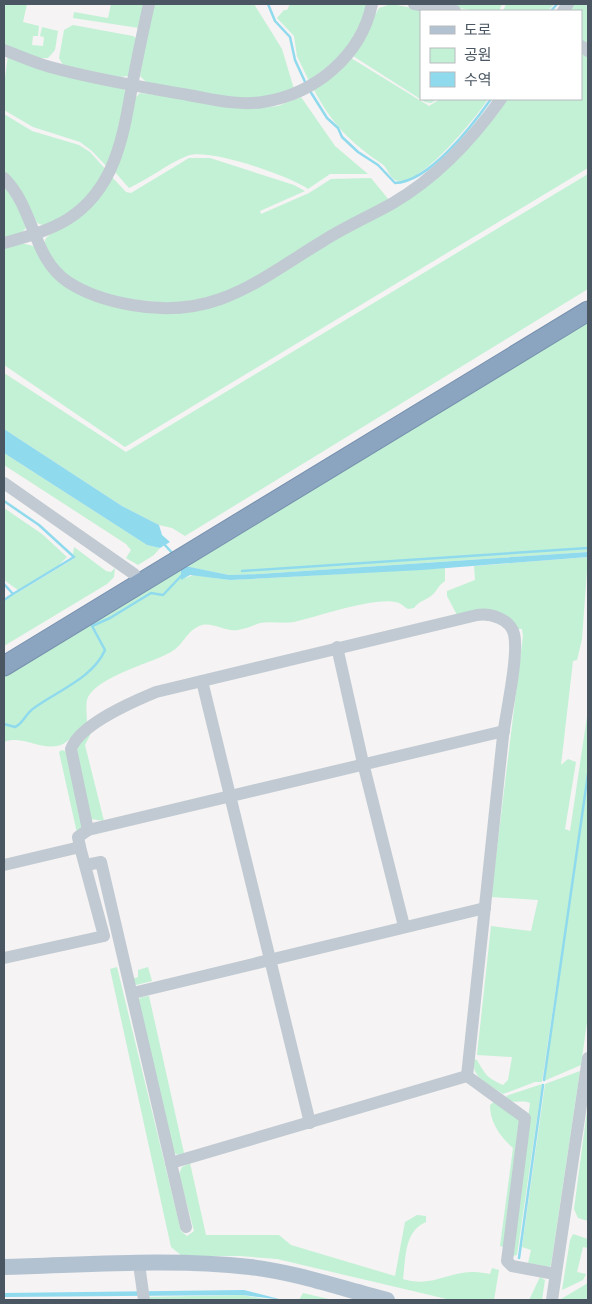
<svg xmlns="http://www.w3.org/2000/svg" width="592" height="1304" viewBox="0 0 592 1304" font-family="'Roboto Condensed','Noto Sans KR',sans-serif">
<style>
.green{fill:#c3f1d5}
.water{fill:#90daee}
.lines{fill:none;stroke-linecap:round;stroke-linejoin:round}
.stream{stroke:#90daee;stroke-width:2.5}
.highway-casing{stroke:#7690ad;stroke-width:21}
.minor{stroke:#c1cad2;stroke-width:12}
.major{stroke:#b3c2d1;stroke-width:16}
.highway{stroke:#8ba5c1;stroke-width:19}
</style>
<rect width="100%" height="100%" fill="#f5f3f3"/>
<!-- green -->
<g class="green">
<polygon points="6,4 27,4 23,22 39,26 38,36 33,36 32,45 43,46 44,37 40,36 42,27 58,31 55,50 48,58 40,58 4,45 4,9"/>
<polygon points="111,4 146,4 139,28 73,18 74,12 108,18"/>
<polygon points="152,4 254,4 282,49 294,89 250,100 147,83 140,76"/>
<polygon points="290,4 368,4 367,12 344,53 309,81 297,56 294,36 277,18 284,10 287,10"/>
<polygon points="391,4 430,11 421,11 421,99 437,99 431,103 425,102 353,56 379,8"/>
<polygon points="435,4 502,4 499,11 476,11"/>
<polygon points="506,4 554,4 548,11 503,11"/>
<polygon points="572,4 588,4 588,47 581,42 581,11 567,11"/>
<polygon points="73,25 133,36 137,39 129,76 119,77 63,65 59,58 64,30"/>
<polygon points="581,51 588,56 588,168 125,447 4,365 4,247 21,243 33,246 75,290 192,310 396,205 506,99 581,99"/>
<polygon points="8,55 123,88 126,92 109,169 92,151 80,142 33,127 4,110 4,85"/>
<path d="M351 58 429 106 440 99H488C475 119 425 180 401 181 390 182 389 169 382 164 351 143 332 124 314 90L339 72Z"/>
<path d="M140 93 260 108 278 106 301 97 335 146 368 174H330L308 189C290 176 207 147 187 156 167 164 149 179 129 188L114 171 133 100Z"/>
<polygon points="4,114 32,131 79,145 90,152 108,172 87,202 45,226 37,223 28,205 4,173"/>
<polygon points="189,158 210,158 294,185 305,191 260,211 261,214 309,193 331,179 371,178 389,200 229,293 172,304 122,298 84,287 56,267 44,243 46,238 111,176 126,192 131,193"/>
<polygon points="588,174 588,289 185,536 172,528 159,525 122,506 4,429 4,373 126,452"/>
<polygon points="4,182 13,192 26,228 21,233 4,240"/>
<polygon points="588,320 588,552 259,574 229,575 188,567 190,564"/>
<polygon points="4,453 147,545 160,548 154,555 138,565 126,558 131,550 126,544 4,465"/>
<polygon points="4,508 42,534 67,557 58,566 18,590 4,580"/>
<polygon points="74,547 106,571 111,572 115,568 114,577 107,584 4,646 4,601 75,558 73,554"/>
<path d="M588 557 582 639 577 660 573 661 561 765 568 759 576 762 565 829 570 831 588 710V771L567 918 588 782V1015L581 1065 544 1081 559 968 542 1082H535L503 1094C490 1085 470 1078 474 1059L477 1060C485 1074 487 1078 503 1085L508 1080 512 1057 477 1055 491 926 531 931 538 900 491 897 523 636 522 629H515L512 623 457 615 447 596V591L475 580 474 566Z"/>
<path d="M445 568V581C438 585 437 592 431 596 424 601 419 601 414 608L408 609C405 608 402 604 399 603 378 595 317 617 294 622 283 624 271 621 260 623 254 625 248 628 242 629 227 634 215 622 202 625 186 630 184 645 171 652 152 663 99 676 88 697 85 704 87 714 87 723 79 729 71 739 63 744 43 753 23 734 4 742V673L181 569 185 578 194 575 230 580Z"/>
<polygon points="91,733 85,745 104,821 91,819 76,755 80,739"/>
<polygon points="62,750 67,752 85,829 77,833 59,752"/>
<path d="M117 967 181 1231 187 1236 194 1231 179 1174 182 1167 190 1163 206 1235H279L291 1245 395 1276 405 1222 417 1215 426 1216V1222C404 1231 406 1258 403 1279 431 1288 450 1271 474 1272 479 1272 485 1273 490 1274L492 1268 499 1270 494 1300H451L277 1259 240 1256H182L171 1247 110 969Z"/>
<polygon points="148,967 152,981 136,985 133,982 132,979 138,977 138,970"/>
<polygon points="149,996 184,1153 178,1155 173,1152 137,1002 141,997"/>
<polygon points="580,1071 551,1265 550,1267 528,1263 531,1250 522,1247 545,1084"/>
<path d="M542 1084 517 1255 513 1256 511 1250 530 1103C524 1100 516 1103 509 1101L506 1096Z"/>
<path d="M495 1101 519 1120 504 1247 500 1246 513 1148C500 1136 490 1123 490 1105Z"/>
<polygon points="588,1103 588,1221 578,1218 574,1209"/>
<polygon points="573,1234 588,1239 588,1248 583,1247 577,1272 586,1274 583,1280 562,1290 570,1240"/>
<polygon points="540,1277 545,1280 542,1300 529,1300"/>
<polygon points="588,1283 588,1300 561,1300 561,1299"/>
<polygon points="303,1293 333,1300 299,1300"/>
<polygon points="243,1295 270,1300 147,1300 147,1297"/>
</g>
<!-- water -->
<g class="water">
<polygon points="4,429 122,506 159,525 162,535 170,542 160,548 147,545 4,453"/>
<polygon points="588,552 588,557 422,570 230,580 190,575 181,580 181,569 185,566 229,575 259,574"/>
<polygon points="244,1290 283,1300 243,1295 4,1297 4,1293"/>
</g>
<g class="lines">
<!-- stream -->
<g class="stream">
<polyline points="268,4 275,21 290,37 295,60 306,84"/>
<polyline points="551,11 557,4"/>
<path d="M310 91 327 118 338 128 342 137 358 152 378 165 395 183C429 182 472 126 491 99"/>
<polyline points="4,501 39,525 74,557 13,594"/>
<polyline points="164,544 174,555"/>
<polyline points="242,571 588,548"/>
<polyline points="4,584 13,594 4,600"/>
<path d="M4 724 15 727C24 723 25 714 34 708 57 691 93 678 105 650L92 626 110 618 151 593 163 595 182 575"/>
<polyline points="544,1080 588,774"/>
<polyline points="519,1258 543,1085"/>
</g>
<!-- highway casing -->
<g class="highway-casing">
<polyline id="highway" points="4,666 588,311"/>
</g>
<!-- minor -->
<g class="minor">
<polyline points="414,4 455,11"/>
<polyline points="563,11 568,4"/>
<polyline points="581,46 588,51"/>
<path d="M4 50C20 56 37 64 54 68 98 80 143 87 188 95 212 99 238 106 263 102 315 94 361 56 372 4"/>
<path d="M4 178C35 209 32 258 68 282 88 295 108 301 132 305 215 320 257 281 323 241 345 227 370 216 393 203 437 177 472 140 501 99"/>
<path d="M4 243C25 237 49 231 68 219 115 189 123 137 132 86 137 59 143 31 149 4"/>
<polyline points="4,483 134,574"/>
<polyline points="337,647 363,763 404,926"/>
<polyline points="202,681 310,1123"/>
<path d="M88 830 71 749C80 724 132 702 156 692L477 615C491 613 510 619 514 634 519 655 506 712 503 736 491 850 479 963 467 1076"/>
<polyline points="80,847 78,837 88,830 504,731"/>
<polyline points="4,865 80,847 104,936 4,958"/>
<polyline points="86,865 101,862 171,1163 467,1076 525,1118 507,1261 512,1266 555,1274"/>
<polyline points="133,993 485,908"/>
<polyline points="171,1163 186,1227"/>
<polyline points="139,1264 144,1300"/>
<polyline points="552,1300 588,1058"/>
</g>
<!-- major -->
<path class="major" d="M4 1267C85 1265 169 1258 250 1267 295 1272 343 1289 387 1300"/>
<!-- highway -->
<use href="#highway" class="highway"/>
</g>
<!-- border -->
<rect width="592" height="1304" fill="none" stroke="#4a5661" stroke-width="10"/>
<!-- legend -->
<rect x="420" y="10" width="162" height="90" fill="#ffffff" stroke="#b7bbc0"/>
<rect x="430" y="26" width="25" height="8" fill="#b3c2d1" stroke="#b7bbc0"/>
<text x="464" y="35" font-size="15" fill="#4a5661">도로</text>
<rect x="430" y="48" width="25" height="15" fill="#c3f1d5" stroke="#b7bbc0"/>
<text x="464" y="60" font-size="15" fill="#4a5661">공원</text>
<rect x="430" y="72" width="25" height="15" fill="#90daee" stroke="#b7bbc0"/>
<text x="464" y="85" font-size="15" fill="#4a5661">수역</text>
</svg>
